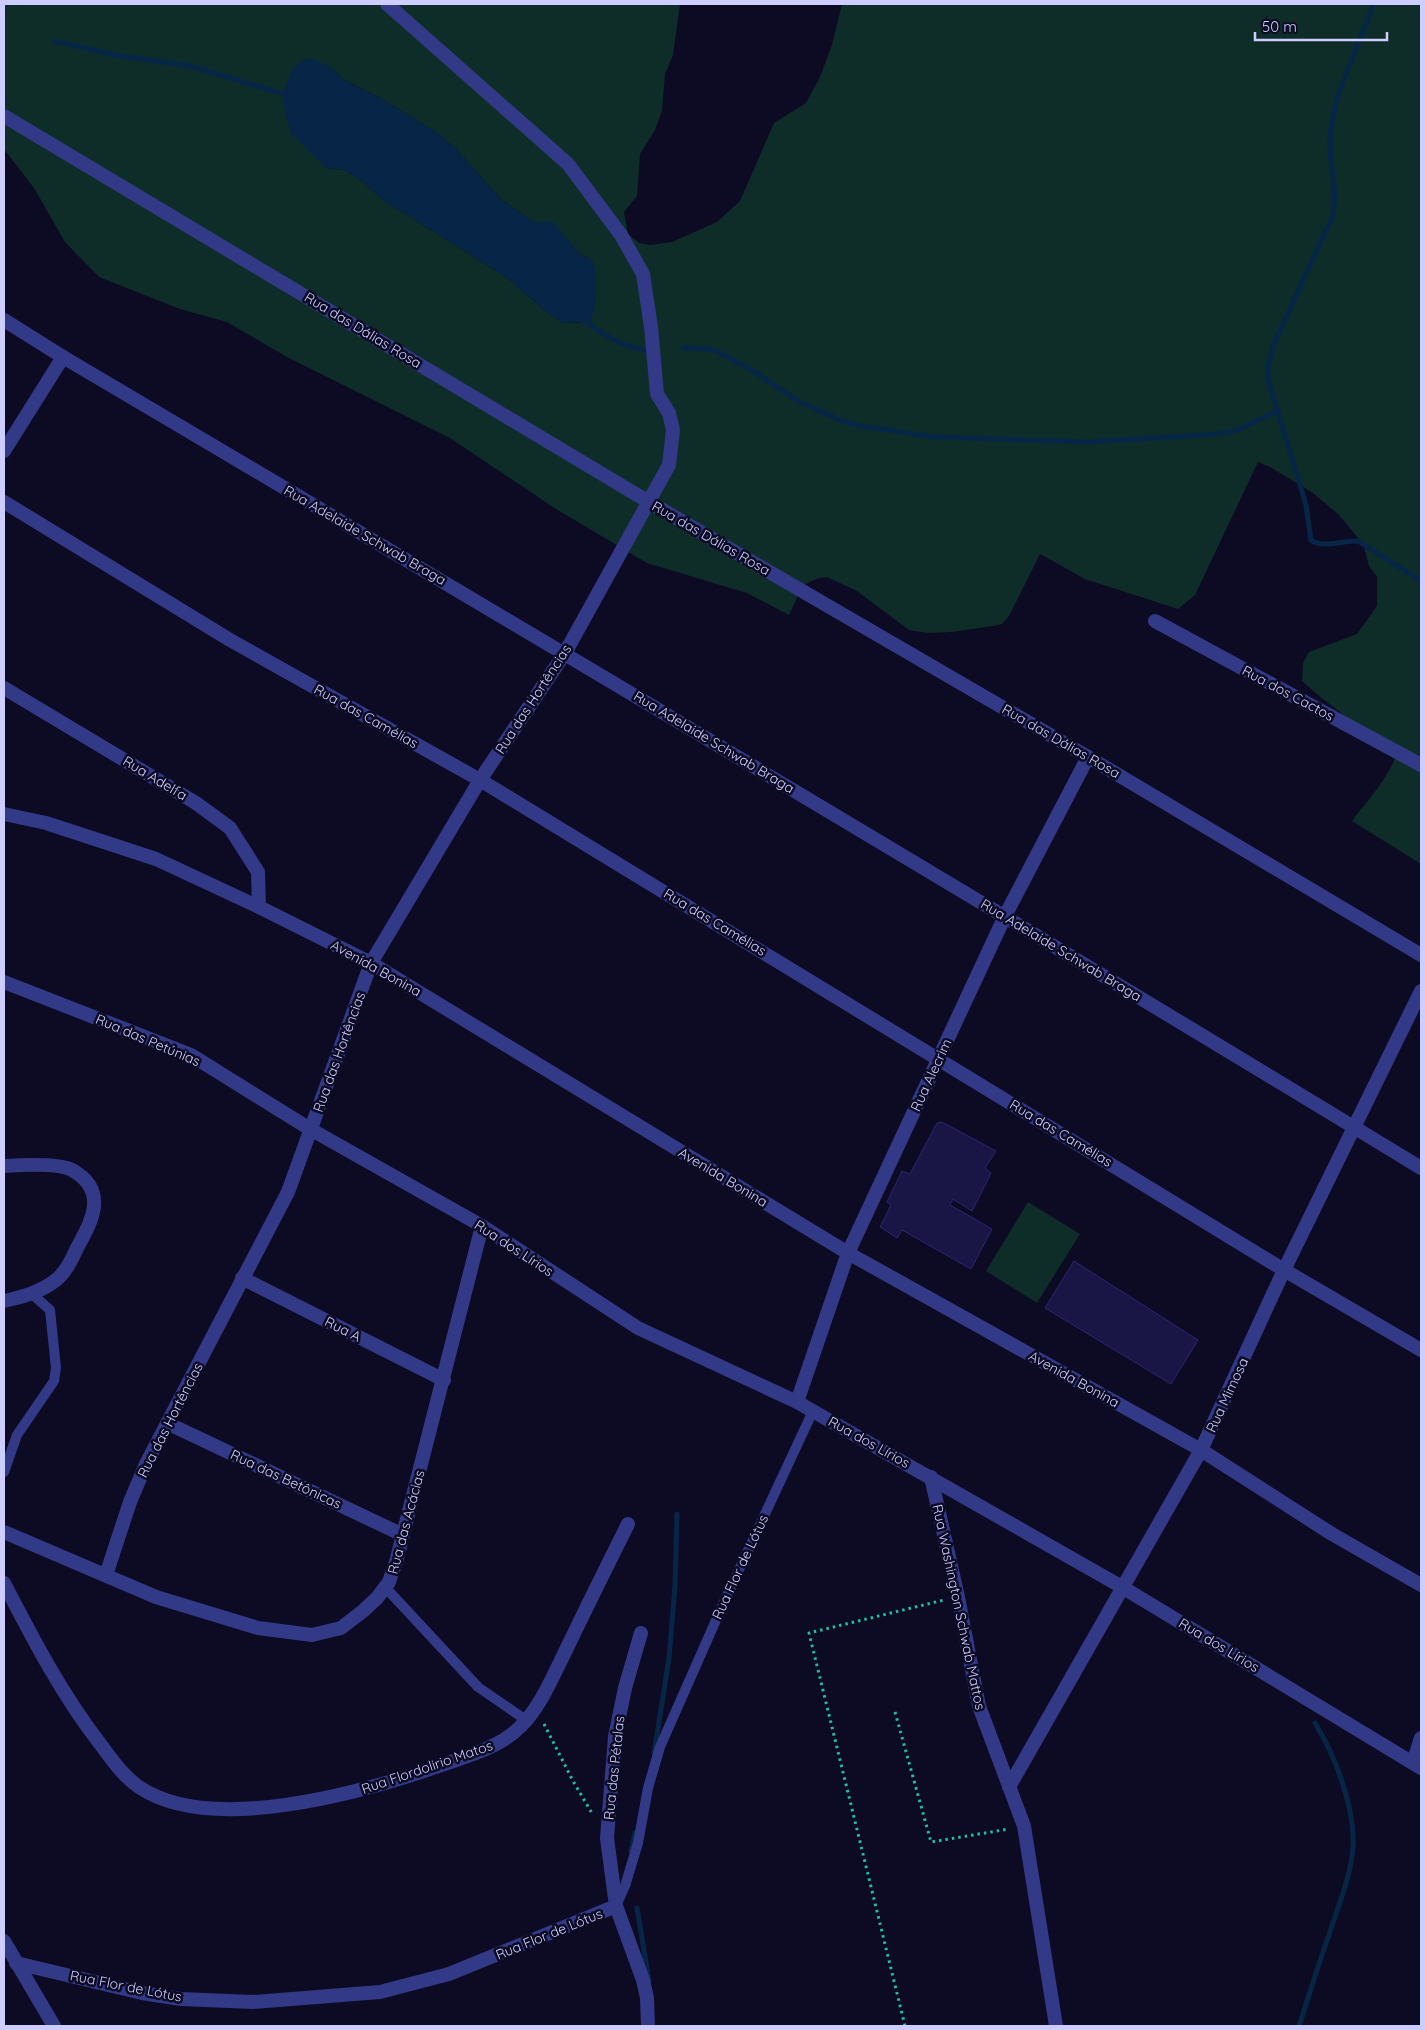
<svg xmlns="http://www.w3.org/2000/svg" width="1425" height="2030" viewBox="0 0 1425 2030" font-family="Quicksand,sans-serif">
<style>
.green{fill:#0e2d28;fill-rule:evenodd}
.water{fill:#072647}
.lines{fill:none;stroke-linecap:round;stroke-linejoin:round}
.stream{stroke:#072647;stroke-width:5}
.building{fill:#191646;stroke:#2b2574}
.path{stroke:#22bea1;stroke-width:3;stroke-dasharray:2.5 4;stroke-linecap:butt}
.service{stroke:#323987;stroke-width:10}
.minor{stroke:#323987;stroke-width:14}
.labels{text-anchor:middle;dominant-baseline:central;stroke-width:5;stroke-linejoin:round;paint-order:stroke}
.street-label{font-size:14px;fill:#cdceff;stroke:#0c0b23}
</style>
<rect width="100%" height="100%" fill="#0c0b23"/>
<!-- green -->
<g class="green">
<path d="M4 4H680L673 55 665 74 662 111 655 130 640 154 637 196 624 212 628 234 639 243 650 245 672 242 717 222 740 201 774 123 806 103 820 77 832 45 842 4H1421V864L1352 821C1369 798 1385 783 1396 756L1318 695 1302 681 1303 663 1309 652 1357 634 1377 606V577L1369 566 1363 544 1339 515 1313 493 1270 467 1258 462 1195 595 1178 609 1085 579 1040 554 1009 616 1002 624 993 626 952 632 928 633 909 630 857 591 827 577 819 578 803 585 789 615 747 593 647 563 556 509 450 438 287 357 227 322 180 309 99 277 65 242 34 188 4 149ZM330 67 343 79 382 99 437 133 456 149 501 199 534 222H552L580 254 592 260 596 302 578 323H563L548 313 506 277 383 200 362 181 345 170 326 168 310 151Z"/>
<polygon points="1028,1202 1080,1234 1037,1303 986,1271"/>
</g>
<!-- water -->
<polygon class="water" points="311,58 330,67 343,79 382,99 437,133 456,149 501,199 534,222 552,221 580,254 592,260 596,271 596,302 590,322 563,323 548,313 506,277 383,200 362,181 345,170 326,168 290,132 284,107 284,90 293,68 300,62"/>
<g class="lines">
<!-- stream -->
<g class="stream">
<path d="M1373 4C1359 48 1333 91 1330 139 1329 165 1338 189 1333 215L1273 346 1268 367V379L1306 505 1311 540C1322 549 1344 540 1358 541L1421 581"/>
<polyline points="55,41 114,55 190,66 290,96"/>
<path d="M582 319C603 334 621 347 647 350"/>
<polyline points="683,348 709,349 718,352 753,371 798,401 842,421 861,426 934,437 1087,442 1205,435 1231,432 1240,429 1277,411"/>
<polyline points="654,1754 669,1658 675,1586 677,1514"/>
<polyline points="631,1851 635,1833"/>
<polyline points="637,1908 649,1981"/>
<path d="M1299 2026C1309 1996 1318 1965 1329 1935 1338 1906 1351 1877 1353 1846 1355 1808 1335 1755 1315 1723"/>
</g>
</g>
<!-- building -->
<g class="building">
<polygon points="942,1122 996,1151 985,1168 991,1173 972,1211 953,1199 950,1205 992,1229 971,1269 902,1230 897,1238 880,1227 891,1205 887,1202 902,1171 910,1174 937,1123"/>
<polygon points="1074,1261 1198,1340 1171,1384 1045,1308"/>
</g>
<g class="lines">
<!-- path -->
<g class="path">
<polyline points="895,1712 931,1842 1009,1829"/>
<polyline points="544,1724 573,1781 593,1815"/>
<polyline points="905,2026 809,1633 944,1600"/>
</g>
<!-- service -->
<g class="service">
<polyline points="4,1472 17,1435 54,1381 56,1368 50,1310 32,1294"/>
<polyline points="385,1587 478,1687 526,1720"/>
<polyline points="616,1906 625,1886 638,1843 648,1788 660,1747 724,1602 813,1411"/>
</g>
<!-- minor -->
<g class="minor">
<polyline points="4,116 649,502 1088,757 1421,955"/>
<path d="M4 320 63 357C517 625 971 894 1421 1168"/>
<polyline points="4,451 63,357"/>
<polyline points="4,502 230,640 480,780 1284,1270 1421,1350"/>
<polyline points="1155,621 1421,765"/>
<polyline points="4,688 196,803 230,828 258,872 259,907"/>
<polyline points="4,814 46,823 156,859 259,907 371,963 848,1253 1201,1450 1332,1534 1421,1585"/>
<polyline points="4,982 191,1055 310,1129 482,1226 638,1328 797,1402 1122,1587 1421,1768"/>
<path d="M4 1166C19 1165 59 1163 72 1170 108 1190 93 1220 77 1248 72 1259 66 1272 56 1280 41 1292 22 1297 4 1301"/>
<polyline points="242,1278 444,1380"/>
<polyline points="797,1402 848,1253 1005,916 1088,757"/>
<polyline points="169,1424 403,1535"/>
<polyline points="931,1477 958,1597 979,1706 1024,1826 1056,2026"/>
<polyline points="4,1532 156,1597 258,1628 312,1635 341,1628 363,1611 377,1598 389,1582 396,1562 482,1226"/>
<polyline points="106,1575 130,1502 146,1464 288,1192 371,963 480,780 565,653 669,465 673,430 669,413 657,394 651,327 643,274 621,235 568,164 387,4"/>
<path d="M4 1583C33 1639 62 1695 101 1745 113 1761 123 1776 139 1787 211 1836 363 1792 439 1766 466 1756 500 1748 521 1726 540 1708 554 1674 566 1650 586 1608 607 1566 628 1524"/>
<polyline points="641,1633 625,1688 615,1737 607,1838 616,1906 643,1980 647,1998 648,2026"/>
<polyline points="1413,1763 1421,1738"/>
<polyline points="1009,1787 1201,1450 1284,1270 1421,991"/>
<polyline points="4,1941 54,2026"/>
<polyline points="16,1963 142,1993 181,1999 253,2002 380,1992 449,1974 616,1906"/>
</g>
</g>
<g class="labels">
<!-- street labels -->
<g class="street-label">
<text transform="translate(363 330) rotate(31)">Rua das Dálias Rosa</text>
<text transform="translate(365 535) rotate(30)">Rua Adelaide Schwab Braga</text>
<text transform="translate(711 538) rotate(30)">Rua das Dálias Rosa</text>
<text transform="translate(1288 693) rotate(28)">Rua dos Cactos</text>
<text transform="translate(533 699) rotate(-57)">Rua das Hortências</text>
<text transform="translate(366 716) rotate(29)">Rua das Camélias</text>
<text transform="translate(1061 741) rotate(30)">Rua das Dálias Rosa</text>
<text transform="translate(714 742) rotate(31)">Rua Adelaide Schwab Braga</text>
<text transform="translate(155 778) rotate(31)">Rua Adelfa</text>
<text transform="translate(715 922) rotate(31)">Rua das Camélias</text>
<text transform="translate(1061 950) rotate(31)">Rua Adelaide Schwab Braga</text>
<text transform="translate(376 968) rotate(29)">Avenida Bonina</text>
<text transform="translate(148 1040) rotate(23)">Rua das Petúnias</text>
<text transform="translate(339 1052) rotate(-70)">Rua das Hortências</text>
<text transform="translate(931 1075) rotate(-65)">Rua Alecrim</text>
<text transform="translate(1061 1133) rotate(31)">Rua das Camélias</text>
<text transform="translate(723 1177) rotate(31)">Avenida Bonina</text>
<text transform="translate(514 1248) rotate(33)">Rua dos Lírios</text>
<text transform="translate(343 1329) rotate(27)">Rua A</text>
<text transform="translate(1074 1379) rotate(29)">Avenida Bonina</text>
<text transform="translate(1227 1395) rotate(-65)">Rua Mimosa</text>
<text transform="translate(170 1420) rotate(-63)">Rua das Hortências</text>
<text transform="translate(869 1442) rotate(29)">Rua dos Lírios</text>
<text transform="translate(286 1479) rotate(25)">Rua das Betônicas</text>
<text transform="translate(406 1522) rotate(-75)">Rua das Acácias</text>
<text transform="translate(740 1567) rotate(-65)">Rua Flor de Lótus</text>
<text transform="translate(959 1607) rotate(78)">Rua Washington Schwab Mattos</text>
<text transform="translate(1219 1645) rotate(31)">Rua dos Lírios</text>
<text transform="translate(427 1767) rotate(-19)">Rua Flordolirio Matos</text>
<text transform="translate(614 1768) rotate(-84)">Rua das Pétalas</text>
<text transform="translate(549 1934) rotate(-22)">Rua Flor de Lótus</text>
<text transform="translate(126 1986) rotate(11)">Rua Flor de Lótus</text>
</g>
</g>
<!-- border -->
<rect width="1425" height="2030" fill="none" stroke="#cdceff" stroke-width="10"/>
<!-- scale -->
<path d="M1255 32v8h132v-8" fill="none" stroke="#cdceff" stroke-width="2.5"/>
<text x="1262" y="32" font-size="15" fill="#cdceff" stroke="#0c0b23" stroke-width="4" paint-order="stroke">50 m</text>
</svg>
